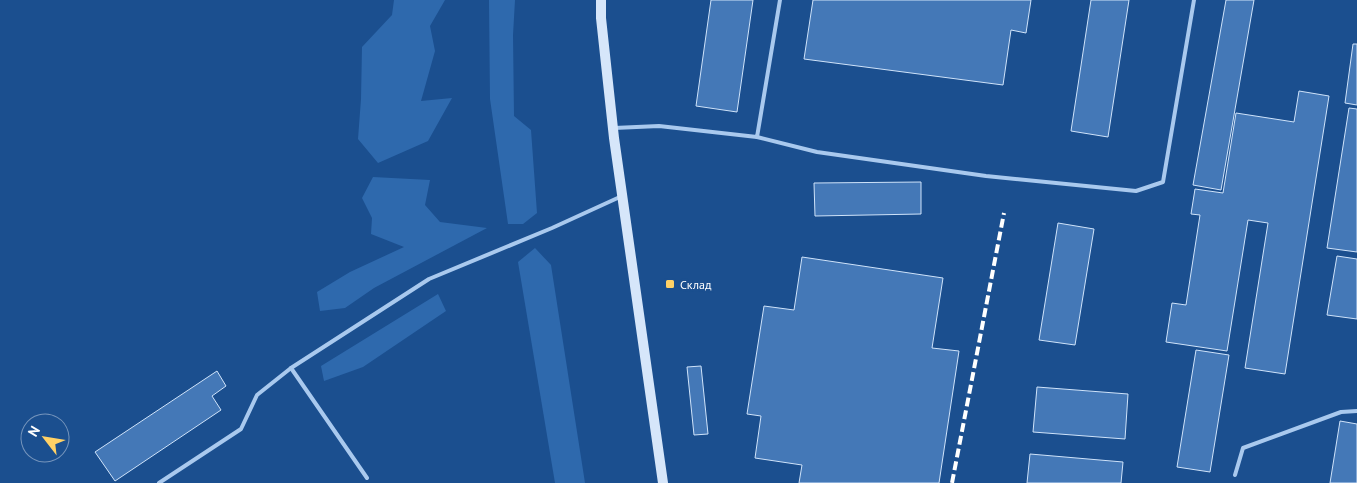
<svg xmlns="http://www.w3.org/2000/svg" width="1357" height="483" viewBox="0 0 1357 483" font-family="'PT Sans',sans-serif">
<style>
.green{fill:#2e69ad}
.building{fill:#4478b7;stroke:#cfe3fa}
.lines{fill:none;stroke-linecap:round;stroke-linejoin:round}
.lane{stroke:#a9c9ee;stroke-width:4}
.secondary{stroke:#d6e6fa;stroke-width:10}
.rail{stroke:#fff;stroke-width:4;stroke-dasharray:9 4;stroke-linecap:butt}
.poi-dot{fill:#ffd166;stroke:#1b4f8f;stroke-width:2}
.labels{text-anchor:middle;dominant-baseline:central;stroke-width:5;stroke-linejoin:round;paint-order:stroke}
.poi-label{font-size:12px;fill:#fff;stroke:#1b4f8f;text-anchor:start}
</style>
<rect width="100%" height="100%" fill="#1b4f8f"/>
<!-- green -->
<g class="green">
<polygon points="394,0 445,0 430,26 435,51 421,101 452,98 428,141 378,163 358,139 361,99 362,47 392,15"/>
<polygon points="489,0 515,0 513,35 514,116 531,130 537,213 523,224 508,224 490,99"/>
<polygon points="373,177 430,180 425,205 440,222 487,228 374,288 345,308 320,311 317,292 350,272 404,247 371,234 372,218 362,198"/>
<polygon points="535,248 551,265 585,483 555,483 518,262"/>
<polygon points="438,294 446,311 363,367 324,381 321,366"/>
</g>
<!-- building -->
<g class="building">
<polygon points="711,0 753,0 737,112 696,106"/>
<polygon points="813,0 1031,0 1026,33 1011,30 1003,85 804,59"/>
<polygon points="1091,0 1129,0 1108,137 1071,131"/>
<polygon points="1226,0 1254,0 1221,190 1193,185"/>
<polygon points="1353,44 1357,44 1357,105 1345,103"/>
<polygon points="1299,91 1329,96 1285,374 1245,368 1268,223 1248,220 1227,351 1166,342 1172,303 1186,305 1200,215 1191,214 1195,189 1223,193 1236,113 1294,122"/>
<polygon points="1349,108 1357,109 1357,252 1327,248"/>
<polygon points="921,182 921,214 815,216 814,183"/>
<polygon points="1058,223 1094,229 1075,345 1039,340"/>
<polygon points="1337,256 1357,259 1357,319 1327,315"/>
<polygon points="802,257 943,278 932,348 959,351 939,483 799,483 802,465 755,458 761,416 747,414 764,306 794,310"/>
<polygon points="1196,350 1229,355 1210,472 1177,467"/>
<polygon points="701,366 708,434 694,435 687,367"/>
<polygon points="217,371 226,386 212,396 221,410 115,481 95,452"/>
<polygon points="1037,387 1128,394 1125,439 1033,432"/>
<polygon points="1340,421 1357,424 1357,483 1330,483"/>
<polygon points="1030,454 1123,462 1121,483 1027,483"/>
</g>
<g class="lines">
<!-- lane -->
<g class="lane">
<polyline points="614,128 659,126 757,137 780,0"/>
<polyline points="757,137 817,152 986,176 1136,191 1163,182 1194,0"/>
<polyline points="1235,475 1243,448 1341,412 1357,411"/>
<polyline points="367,478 291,368 429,279 552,228 622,196"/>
<polyline points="159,483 241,429 257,395 291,368"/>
</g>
<!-- secondary -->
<polyline class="secondary" points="601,0 601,18 614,138 663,483"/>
<!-- rail -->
<polyline class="rail" points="952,483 1004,213"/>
</g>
<!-- markers -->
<rect class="poi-dot" x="665" y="279" width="10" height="10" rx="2.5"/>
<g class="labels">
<!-- poi labels -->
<g class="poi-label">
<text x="680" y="284">Склад</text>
</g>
</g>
<!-- north arrow -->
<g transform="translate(45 438) rotate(301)"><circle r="24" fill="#1b4f8f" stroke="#7695bc"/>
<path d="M0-4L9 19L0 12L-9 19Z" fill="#ffd166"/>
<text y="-8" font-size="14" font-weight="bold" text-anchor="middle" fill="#ffffff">N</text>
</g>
</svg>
